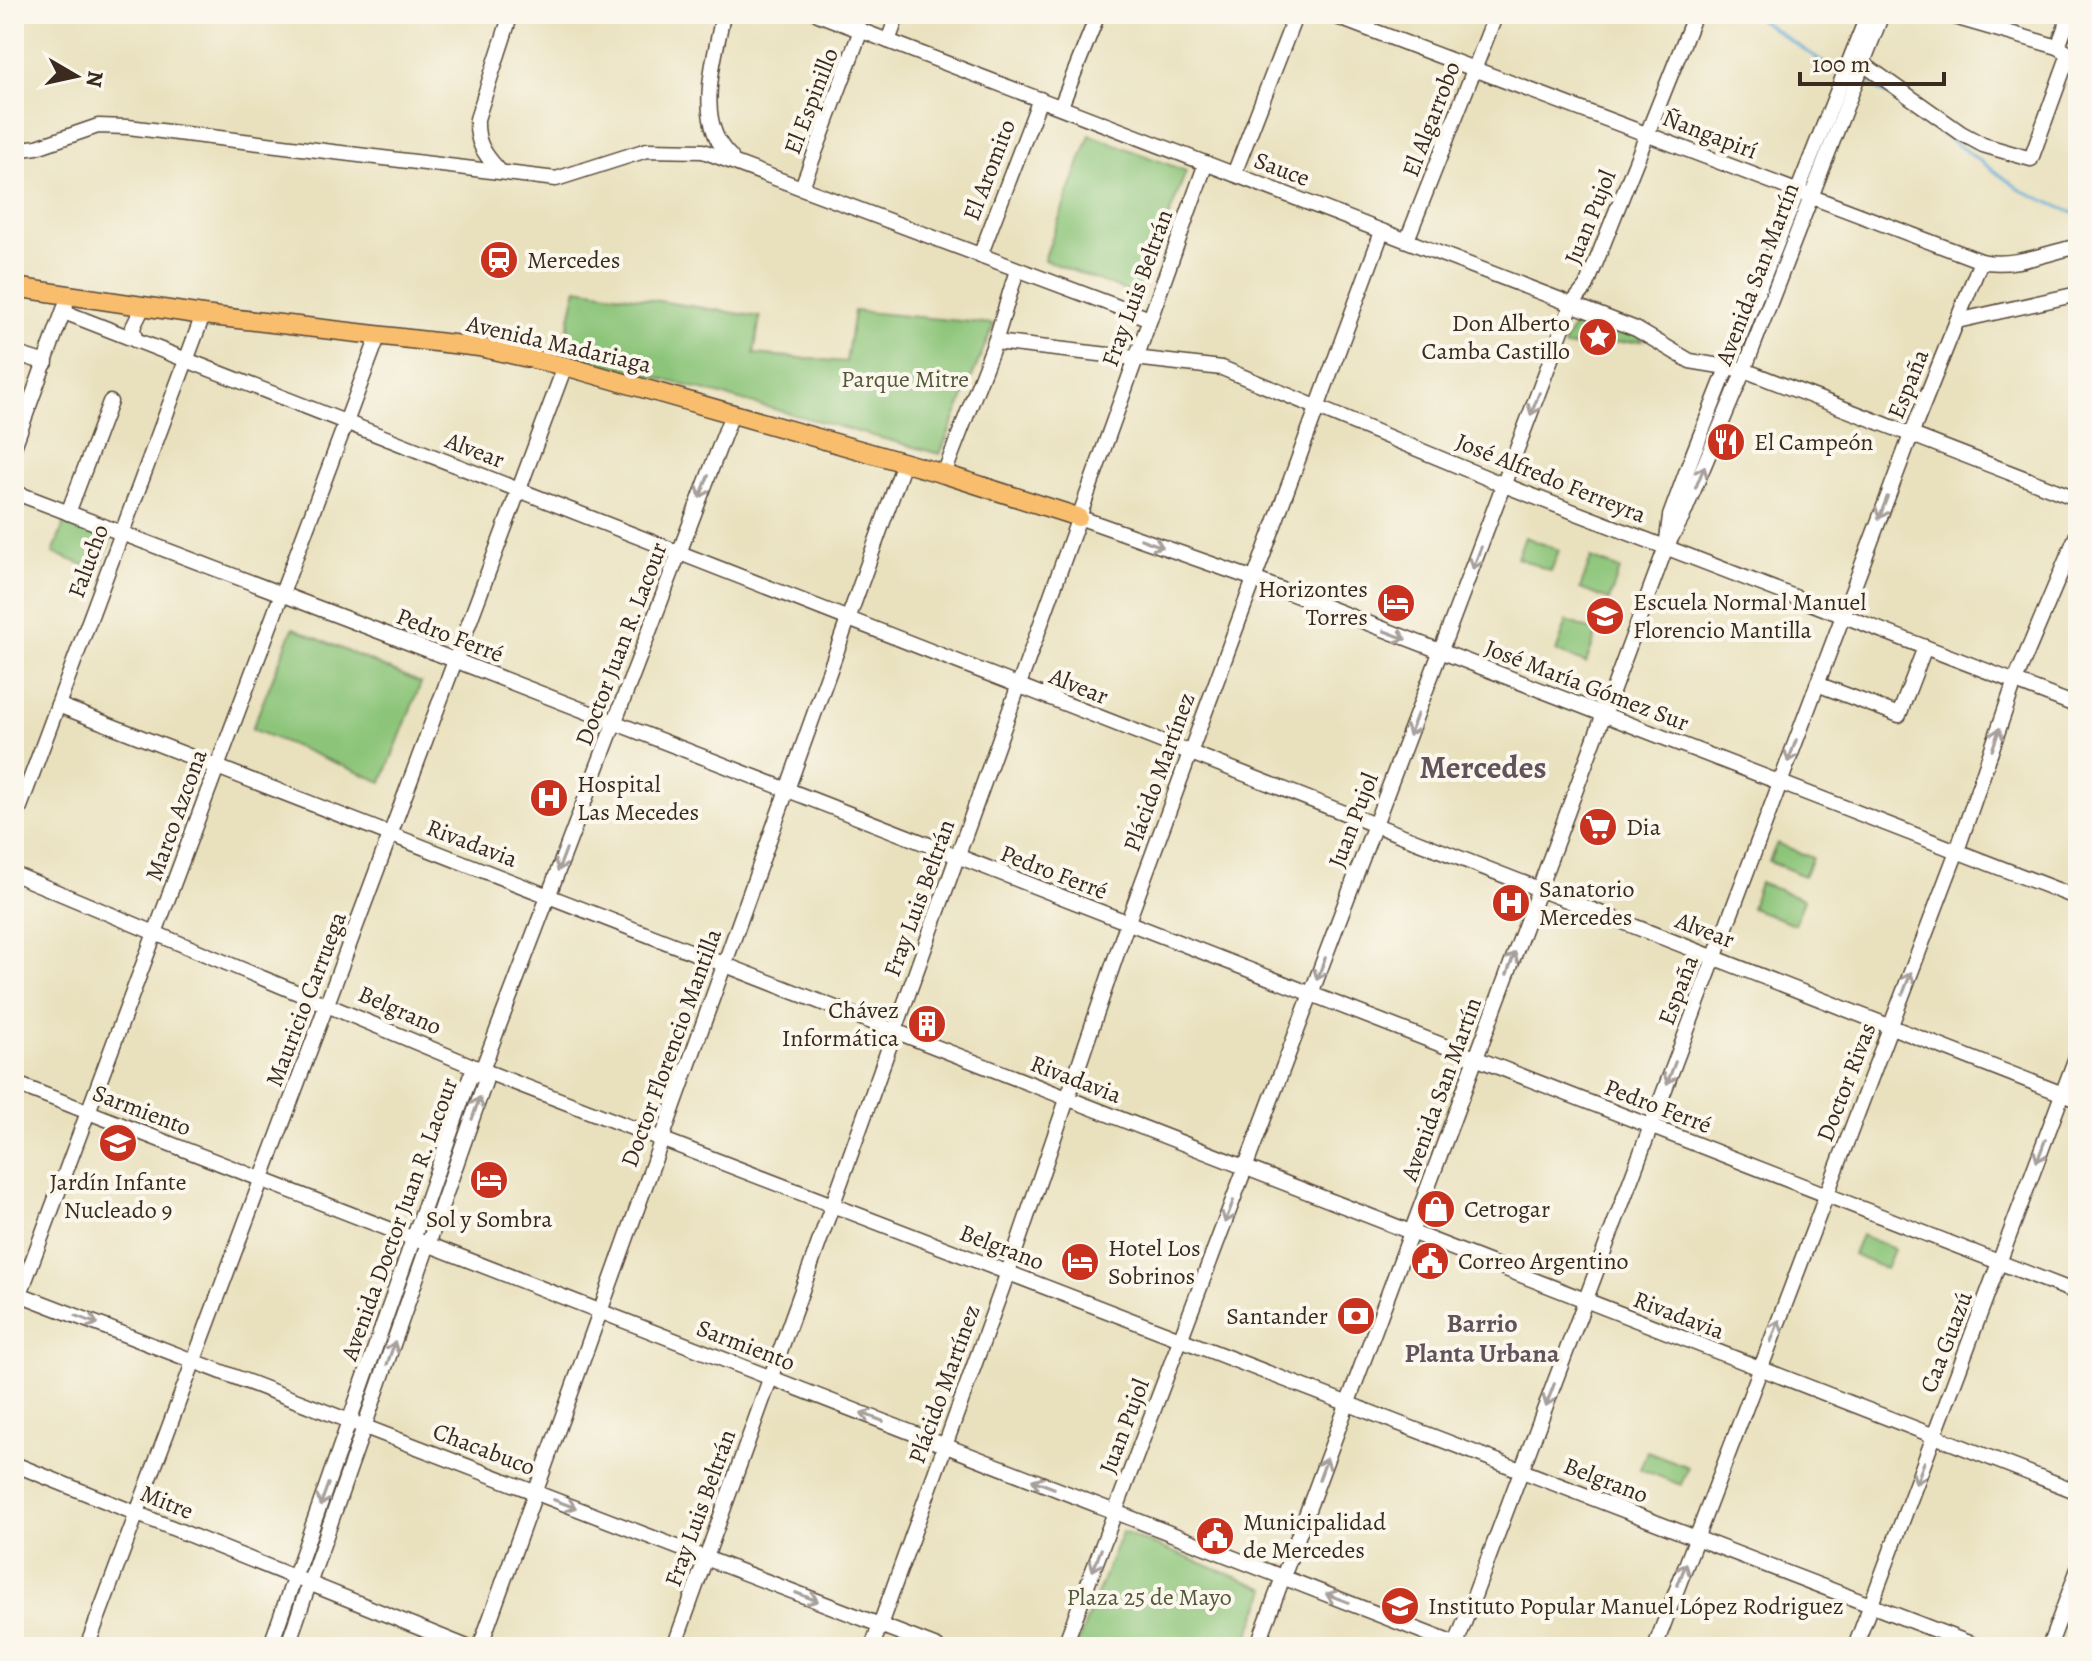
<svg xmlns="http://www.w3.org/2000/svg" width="2092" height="1661" viewBox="0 0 2092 1661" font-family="Alegreya,serif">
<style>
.green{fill:#8cc579;stroke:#64784c;stroke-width:2}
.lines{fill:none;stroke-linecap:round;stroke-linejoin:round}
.stream{stroke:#5da8d5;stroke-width:3}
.minor-casing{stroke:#554536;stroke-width:17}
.major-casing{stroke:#554536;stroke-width:21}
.minor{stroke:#fff;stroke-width:14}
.major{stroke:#f9be6d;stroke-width:18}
.oneway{stroke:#a79f9a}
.labels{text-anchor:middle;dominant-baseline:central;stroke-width:8;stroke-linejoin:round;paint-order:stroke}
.street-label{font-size:24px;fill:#3b2a1e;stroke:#fbf7ec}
.poi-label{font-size:24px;fill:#3b2a1e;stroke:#fbf7ec;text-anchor:start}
.park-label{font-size:24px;fill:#535839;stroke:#fbf7ec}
.neighbourhood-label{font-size:26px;font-weight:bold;fill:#62525c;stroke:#fbf7ec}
.district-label{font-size:32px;font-weight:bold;fill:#62525c;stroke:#fbf7ec}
</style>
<rect width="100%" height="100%" fill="#fbf7ec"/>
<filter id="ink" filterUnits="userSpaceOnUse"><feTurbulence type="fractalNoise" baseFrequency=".0125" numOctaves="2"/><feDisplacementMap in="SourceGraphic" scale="16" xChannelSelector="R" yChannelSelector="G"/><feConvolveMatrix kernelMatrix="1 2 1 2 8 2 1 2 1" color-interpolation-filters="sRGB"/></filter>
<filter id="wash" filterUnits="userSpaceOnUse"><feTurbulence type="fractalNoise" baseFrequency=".006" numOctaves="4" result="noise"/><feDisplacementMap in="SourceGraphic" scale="32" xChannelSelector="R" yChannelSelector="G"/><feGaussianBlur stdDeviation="1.8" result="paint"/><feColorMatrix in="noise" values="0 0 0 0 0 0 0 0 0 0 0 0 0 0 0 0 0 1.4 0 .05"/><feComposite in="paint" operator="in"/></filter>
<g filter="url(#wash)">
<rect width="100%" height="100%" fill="#e9e1be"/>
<!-- green -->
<g class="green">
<polygon points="1090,135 1186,171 1139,296 1044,260"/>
<polygon points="577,288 760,317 754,354 846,362 854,311 994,324 940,454 562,352"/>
<polygon points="1583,312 1635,330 1643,341 1565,347 1563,344"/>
<polygon points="67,516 113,534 99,571 53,553"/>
<polygon points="1525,537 1559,550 1551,571 1517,558"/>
<polygon points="1591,558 1620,569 1609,600 1580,589"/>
<polygon points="1567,621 1597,632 1586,663 1556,652"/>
<polygon points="293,628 421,683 382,782 252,729"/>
<polygon points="1777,843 1812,858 1804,876 1769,861"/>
<polygon points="1760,883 1804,899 1795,924 1751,908"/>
<polygon points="1861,1235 1894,1249 1886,1269 1853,1255"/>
<polygon points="1647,1451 1688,1467 1681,1485 1640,1469"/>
<polygon points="1122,1532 1267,1589 1244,1647 1076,1647"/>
</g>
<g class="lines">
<!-- stream -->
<g class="stream">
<polyline points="1751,14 1832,68"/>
<polyline points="1861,82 1883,92 2021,190 2078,215"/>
</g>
</g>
</g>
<g filter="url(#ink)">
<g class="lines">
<!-- minor casing -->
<g class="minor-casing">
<g id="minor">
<path d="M723 14C715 60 693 122 731 157"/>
<polyline points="818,14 1636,329 1690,361 1744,370 2078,499"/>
<path d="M1329 14 1981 261C2011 268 2048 253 2078 246"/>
<polyline points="1944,14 2058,47 2078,59"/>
<polyline points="888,41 898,14"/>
<polyline points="2058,47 2070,14"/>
<polyline points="1862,63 1961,133 1983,145 2031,159 2069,54"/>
<polyline points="1061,106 1098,14"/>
<polyline points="14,150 37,147 98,126 128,127 556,179 647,150 703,151 1150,319"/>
<path d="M498 169C483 153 476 141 477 119L511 14"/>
<polyline points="1234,174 1296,14"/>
<polyline points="802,187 861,30"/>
<polyline points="1407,240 1496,14"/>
<polyline points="980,256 1040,99"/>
<polyline points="64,312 2078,1100"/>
<polyline points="1957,321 2078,294"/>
<polyline points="135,340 133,327 143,307"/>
<polyline points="995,342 1222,368 1504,485 2078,706"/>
<polyline points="14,353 46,363"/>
<polyline points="14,447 66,304"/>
<polyline points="944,474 995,342 1017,270"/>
<polyline points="14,492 457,661 2078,1293"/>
<polyline points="68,513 110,402"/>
<polyline points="1078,517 1254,579 2078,898"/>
<polyline points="1667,540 1670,516 1691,459 1868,14"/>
<polyline points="1817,684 1899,715 1925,647"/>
<polyline points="58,705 2078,1492"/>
<polyline points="14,823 203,315"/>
<polyline points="14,874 482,1070 1979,1647"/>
<polyline points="482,1070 732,414"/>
<polyline points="14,1083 1462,1647"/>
<polyline points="14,1292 937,1647"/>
<polyline points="14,1310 379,334"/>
<polyline points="14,1464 467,1647"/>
<polyline points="87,1647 565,366"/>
<polyline points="270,1647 470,1077 482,1070"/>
<polyline points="287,1647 485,1082 482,1070"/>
<polyline points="480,1647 904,463"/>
<polyline points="674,1647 1206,163"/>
<polyline points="872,1647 1008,1272 1127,924 1382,232"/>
<polyline points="1064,1647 1554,351 1572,304 1586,287 1695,14"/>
<polyline points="1257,1647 1666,547 1682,518 1744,370 1882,14"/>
<polyline points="1455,1647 1911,435 1981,261"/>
<polyline points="1655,1647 1957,851 2015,681 2078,532"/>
<polyline points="1855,1647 2078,1052"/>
<polyline points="2049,1647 2078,1569"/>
</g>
</g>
<!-- major casing -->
<g class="major-casing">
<polyline id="major" points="14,287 203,315 479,347 565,366 944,474 1078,517"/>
</g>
<!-- minor -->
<use href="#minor" class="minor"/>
<!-- major -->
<use href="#major" class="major"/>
</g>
<!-- one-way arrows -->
<defs><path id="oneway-shaft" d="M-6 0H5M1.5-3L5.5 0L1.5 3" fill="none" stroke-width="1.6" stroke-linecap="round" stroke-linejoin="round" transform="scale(2)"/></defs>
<g class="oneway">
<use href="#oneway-shaft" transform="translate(1535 404) rotate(111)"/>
<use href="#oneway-shaft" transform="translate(1700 477) rotate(-68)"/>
<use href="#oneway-shaft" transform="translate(704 487) rotate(111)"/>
<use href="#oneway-shaft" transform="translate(1883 508) rotate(111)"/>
<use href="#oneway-shaft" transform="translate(1152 543) rotate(20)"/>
<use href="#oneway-shaft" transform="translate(1477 558) rotate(111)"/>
<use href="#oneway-shaft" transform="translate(1395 635) rotate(21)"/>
<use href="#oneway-shaft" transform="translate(1413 725) rotate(111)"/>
<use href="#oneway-shaft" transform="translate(1996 739) rotate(-71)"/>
<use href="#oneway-shaft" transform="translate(1792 751) rotate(111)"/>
<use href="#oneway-shaft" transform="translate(562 860) rotate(111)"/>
<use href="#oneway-shaft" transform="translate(1511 963) rotate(-70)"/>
<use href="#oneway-shaft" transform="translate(1321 969) rotate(111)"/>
<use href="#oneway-shaft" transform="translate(1907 983) rotate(-69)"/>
<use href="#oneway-shaft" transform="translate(1671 1073) rotate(111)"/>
<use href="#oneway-shaft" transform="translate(476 1108) rotate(-71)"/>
<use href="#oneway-shaft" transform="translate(2041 1151) rotate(111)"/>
<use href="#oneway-shaft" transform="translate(1229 1212) rotate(111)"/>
<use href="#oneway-shaft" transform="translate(87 1320) rotate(21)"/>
<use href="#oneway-shaft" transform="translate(1775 1331) rotate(-69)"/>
<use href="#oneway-shaft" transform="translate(391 1353) rotate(-71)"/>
<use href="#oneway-shaft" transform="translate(1550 1395) rotate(111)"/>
<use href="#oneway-shaft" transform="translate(872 1417) rotate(-159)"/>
<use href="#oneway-shaft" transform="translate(1323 1469) rotate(-70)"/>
<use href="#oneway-shaft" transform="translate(1920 1473) rotate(111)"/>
<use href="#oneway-shaft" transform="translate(1043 1484) rotate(-159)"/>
<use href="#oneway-shaft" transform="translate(324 1495) rotate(110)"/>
<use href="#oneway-shaft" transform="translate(565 1504) rotate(21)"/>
<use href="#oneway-shaft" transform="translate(1097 1560) rotate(111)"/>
<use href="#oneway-shaft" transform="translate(1682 1574) rotate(-69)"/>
<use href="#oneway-shaft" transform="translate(807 1597) rotate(21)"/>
<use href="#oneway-shaft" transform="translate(1337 1598) rotate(-159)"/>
</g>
</g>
<!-- icons -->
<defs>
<g id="station-disc" transform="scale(2)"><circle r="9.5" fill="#c8321e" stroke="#fbf7ec"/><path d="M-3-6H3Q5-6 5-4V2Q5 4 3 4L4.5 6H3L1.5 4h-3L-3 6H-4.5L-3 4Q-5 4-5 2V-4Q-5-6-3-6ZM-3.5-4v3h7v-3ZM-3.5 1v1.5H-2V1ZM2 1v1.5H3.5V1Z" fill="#fff"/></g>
<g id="sight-disc" transform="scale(2)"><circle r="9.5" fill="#c8321e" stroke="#fbf7ec"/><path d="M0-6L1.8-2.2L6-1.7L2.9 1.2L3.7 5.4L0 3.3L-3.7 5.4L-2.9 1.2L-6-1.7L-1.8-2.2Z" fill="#fff"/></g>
<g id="restaurant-disc" transform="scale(2)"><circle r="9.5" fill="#c8321e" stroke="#fbf7ec"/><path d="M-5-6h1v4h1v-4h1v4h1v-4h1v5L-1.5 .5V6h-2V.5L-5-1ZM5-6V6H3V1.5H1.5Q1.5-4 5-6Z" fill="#fff"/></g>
<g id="hotel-disc" transform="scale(2)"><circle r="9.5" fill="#c8321e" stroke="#fbf7ec"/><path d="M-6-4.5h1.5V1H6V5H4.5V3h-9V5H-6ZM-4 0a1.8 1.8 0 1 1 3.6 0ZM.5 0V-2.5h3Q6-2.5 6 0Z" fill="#fff"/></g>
<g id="school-disc" transform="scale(2)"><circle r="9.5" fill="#c8321e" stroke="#fbf7ec"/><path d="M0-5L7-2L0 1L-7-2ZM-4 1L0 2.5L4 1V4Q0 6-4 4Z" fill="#fff"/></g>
<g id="hospital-disc" transform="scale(2)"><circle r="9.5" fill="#c8321e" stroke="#fbf7ec"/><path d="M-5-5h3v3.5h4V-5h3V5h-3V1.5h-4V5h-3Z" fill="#fff"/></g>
<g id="supermarket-disc" transform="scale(2)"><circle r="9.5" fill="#c8321e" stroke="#fbf7ec"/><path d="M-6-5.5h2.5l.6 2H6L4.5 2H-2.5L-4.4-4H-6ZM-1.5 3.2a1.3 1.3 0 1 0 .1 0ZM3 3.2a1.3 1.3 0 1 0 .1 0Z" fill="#fff"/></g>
<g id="building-disc" transform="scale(2)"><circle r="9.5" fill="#c8321e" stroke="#fbf7ec"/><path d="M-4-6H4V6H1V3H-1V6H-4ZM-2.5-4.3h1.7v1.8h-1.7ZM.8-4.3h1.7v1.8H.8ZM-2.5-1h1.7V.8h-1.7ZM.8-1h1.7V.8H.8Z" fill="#fff"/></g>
<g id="shop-disc" transform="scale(2)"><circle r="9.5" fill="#c8321e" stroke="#fbf7ec"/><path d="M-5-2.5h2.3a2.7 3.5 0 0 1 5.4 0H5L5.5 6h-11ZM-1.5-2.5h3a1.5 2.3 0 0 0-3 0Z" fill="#fff"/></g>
<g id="civic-disc" transform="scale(2)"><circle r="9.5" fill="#c8321e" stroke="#fbf7ec"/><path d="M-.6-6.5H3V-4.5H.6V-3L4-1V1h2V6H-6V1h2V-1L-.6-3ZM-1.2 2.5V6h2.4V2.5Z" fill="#fff"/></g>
<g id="bank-disc" transform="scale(2)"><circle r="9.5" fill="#c8321e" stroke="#fbf7ec"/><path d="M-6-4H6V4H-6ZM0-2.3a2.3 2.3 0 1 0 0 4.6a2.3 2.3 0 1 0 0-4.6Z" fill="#fff"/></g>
</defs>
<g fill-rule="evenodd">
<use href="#station-disc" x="499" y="260"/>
<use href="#sight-disc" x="1598" y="337"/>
<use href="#restaurant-disc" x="1726" y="442"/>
<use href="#hotel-disc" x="1396" y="603"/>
<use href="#school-disc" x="1605" y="616"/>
<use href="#hospital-disc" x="549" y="798"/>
<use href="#supermarket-disc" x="1598" y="827"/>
<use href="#hospital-disc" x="1511" y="903"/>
<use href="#building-disc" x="927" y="1024"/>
<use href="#school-disc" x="118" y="1143"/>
<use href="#hotel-disc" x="489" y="1180"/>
<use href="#shop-disc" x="1436" y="1209"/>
<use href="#civic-disc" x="1430" y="1261"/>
<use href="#hotel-disc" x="1080" y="1262"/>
<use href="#bank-disc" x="1356" y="1316"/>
<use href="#civic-disc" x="1215" y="1536"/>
<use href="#school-disc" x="1400" y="1606"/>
</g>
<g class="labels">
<!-- street labels -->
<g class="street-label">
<text transform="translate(811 101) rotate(-69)">El Espinillo</text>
<text transform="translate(1431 119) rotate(-69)">El Algarrobo</text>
<text transform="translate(1710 134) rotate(21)">Ñangapirí</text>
<text transform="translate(1282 169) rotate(21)">Sauce</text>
<text transform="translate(989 170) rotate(-69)">El Aromito</text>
<text transform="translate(1590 217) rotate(-68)">Juan Pujol</text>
<text transform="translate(1757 274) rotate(-69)">Avenida San Martín</text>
<text transform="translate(1137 288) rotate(-70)">Fray Luis Beltrán</text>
<text transform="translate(559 344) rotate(13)">Avenida Madariaga</text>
<text transform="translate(1908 384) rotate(-68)">España</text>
<text transform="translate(475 450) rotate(21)">Alvear</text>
<text transform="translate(1551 478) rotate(22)">José Alfredo Ferreyra</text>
<text transform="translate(88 561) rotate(-70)">Falucho</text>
<text transform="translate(450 635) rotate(21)">Pedro Ferré</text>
<text transform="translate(621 644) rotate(-69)">Doctor Juan R. Lacour</text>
<text transform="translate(1587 685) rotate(21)">José María Gómez Sur</text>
<text transform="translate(1079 686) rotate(22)">Alvear</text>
<text transform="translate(1159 772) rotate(-70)">Plácido Martínez</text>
<text transform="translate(176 815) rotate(-70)">Marco Azcona</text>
<text transform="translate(1353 820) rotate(-69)">Juan Pujol</text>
<text transform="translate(472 843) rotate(21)">Rivadavia</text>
<text transform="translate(1054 872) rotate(21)">Pedro Ferré</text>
<text transform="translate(919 898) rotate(-70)">Fray Luis Beltrán</text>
<text transform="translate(1705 930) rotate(21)">Alvear</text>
<text transform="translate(1678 990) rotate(-69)">España</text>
<text transform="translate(306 999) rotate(-69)">Mauricio Carruega</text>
<text transform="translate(400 1010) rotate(24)">Belgrano</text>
<text transform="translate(671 1048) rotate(-70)">Doctor Florencio Mantilla</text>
<text transform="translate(1076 1079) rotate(21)">Rivadavia</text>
<text transform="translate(1846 1082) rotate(-69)">Doctor Rivas</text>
<text transform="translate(1441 1089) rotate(-70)">Avenida San Martín</text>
<text transform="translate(1658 1106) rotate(21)">Pedro Ferré</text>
<text transform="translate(142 1110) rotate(21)">Sarmiento</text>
<text transform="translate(399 1219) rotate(-70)">Avenida Doctor Juan R. Lacour</text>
<text transform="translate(1002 1247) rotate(21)">Belgrano</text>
<text transform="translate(1679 1315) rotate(21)">Rivadavia</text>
<text transform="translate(1946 1342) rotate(-69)">Caa Guazú</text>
<text transform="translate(746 1345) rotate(21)">Sarmiento</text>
<text transform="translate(944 1384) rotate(-70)">Plácido Martínez</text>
<text transform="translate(1124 1426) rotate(-69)">Juan Pujol</text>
<text transform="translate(484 1449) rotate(21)">Chacabuco</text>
<text transform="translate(1606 1480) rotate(21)">Belgrano</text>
<text transform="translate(167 1502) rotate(22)">Mitre</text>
<text transform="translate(700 1508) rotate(-70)">Fray Luis Beltrán</text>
</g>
<!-- poi labels -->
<g class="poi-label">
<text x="527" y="260">Mercedes</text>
<text x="1570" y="323" text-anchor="end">Don Alberto<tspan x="1570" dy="28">Camba Castillo</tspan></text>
<text x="1754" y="442">El Campeón</text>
<text x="1368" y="589" text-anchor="end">Horizontes<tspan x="1368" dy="28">Torres</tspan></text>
<text x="1633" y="602">Escuela Normal Manuel<tspan x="1633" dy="28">Florencio Mantilla</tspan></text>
<text x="577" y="784">Hospital<tspan x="577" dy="28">Las Mecedes</tspan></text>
<text x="1626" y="827">Dia</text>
<text x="1539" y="889">Sanatorio<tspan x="1539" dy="28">Mercedes</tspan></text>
<text x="899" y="1010" text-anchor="end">Chávez<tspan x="899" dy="28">Informática</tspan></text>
<text x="118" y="1182" text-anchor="middle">Jardín Infante<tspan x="118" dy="28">Nucleado 9</tspan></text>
<text x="1464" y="1209">Cetrogar</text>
<text x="489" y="1219" text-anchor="middle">Sol y Sombra</text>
<text x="1108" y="1248">Hotel Los<tspan x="1108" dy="28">Sobrinos</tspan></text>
<text x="1458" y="1261">Correo Argentino</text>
<text x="1328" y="1316" text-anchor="end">Santander</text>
<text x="1243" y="1522">Municipalidad<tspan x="1243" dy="28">de Mercedes</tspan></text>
<text x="1428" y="1606">Instituto Popular Manuel López Rodriguez</text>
</g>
<!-- park labels -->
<g class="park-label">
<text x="905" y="379">Parque Mitre</text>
<text x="1149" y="1597">Plaza 25 de Mayo</text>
</g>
<!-- neighbourhood labels -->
<g class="neighbourhood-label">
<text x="1482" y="1323">Barrio<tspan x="1482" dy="30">Planta Urbana</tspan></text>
</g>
<!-- district labels -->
<g class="district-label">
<text x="1483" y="767">Mercedes</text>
</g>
</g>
<!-- margin -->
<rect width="2092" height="1661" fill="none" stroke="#fbf7ec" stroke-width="48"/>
<!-- north arrow -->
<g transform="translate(76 76) rotate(99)" stroke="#fbf7ec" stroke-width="6" paint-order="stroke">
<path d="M0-6L14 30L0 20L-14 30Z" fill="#3b2a1e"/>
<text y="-12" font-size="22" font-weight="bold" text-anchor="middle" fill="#3b2a1e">N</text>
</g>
<!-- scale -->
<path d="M1800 72v12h144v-12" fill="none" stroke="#3b2a1e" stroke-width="4"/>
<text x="1812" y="72" font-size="24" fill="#3b2a1e" stroke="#fbf7ec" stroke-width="6" paint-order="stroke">100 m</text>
</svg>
